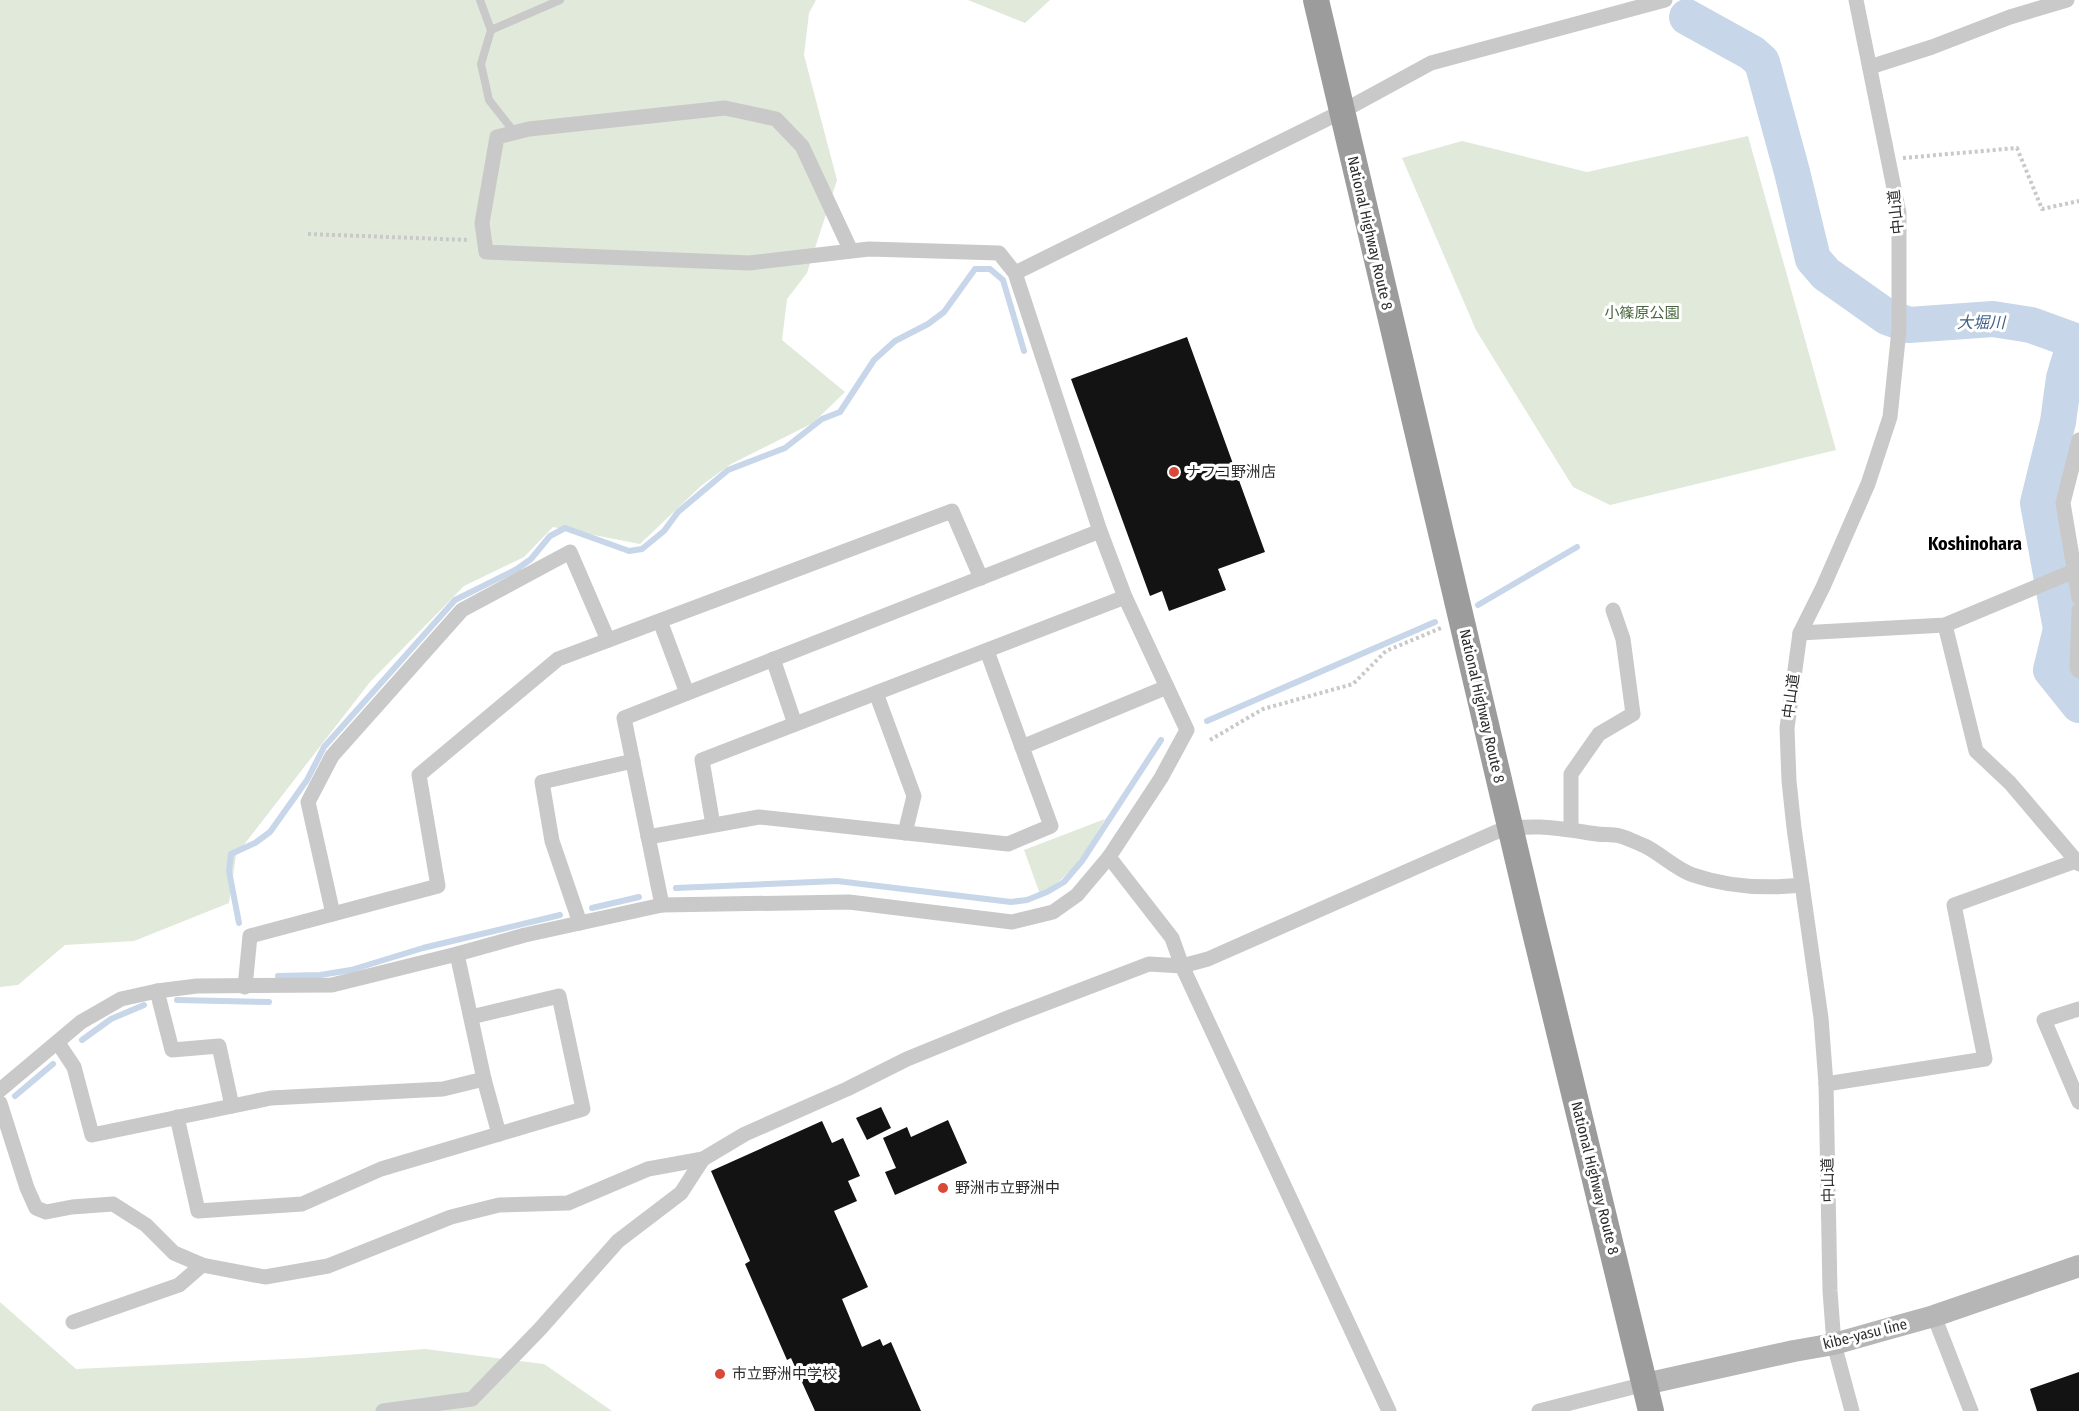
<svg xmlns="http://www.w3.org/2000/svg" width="2079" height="1411" viewBox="0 0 2079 1411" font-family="'Fira Sans Condensed','Noto Sans JP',sans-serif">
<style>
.green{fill:#e0e9da}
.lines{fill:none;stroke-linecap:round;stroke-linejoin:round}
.stream{stroke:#c7d6e8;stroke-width:6}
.river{stroke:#c7d6e8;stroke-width:36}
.building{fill:#131313}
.path{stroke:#c9c9c9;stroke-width:4;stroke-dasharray:3 3;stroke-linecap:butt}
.service{stroke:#c9c9c9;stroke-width:8}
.minor{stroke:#c9c9c9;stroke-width:15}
.secondary{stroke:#b6b6b6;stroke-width:22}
.trunk{stroke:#9c9c9c;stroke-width:26}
.poi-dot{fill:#da4838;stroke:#fff;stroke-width:2}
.labels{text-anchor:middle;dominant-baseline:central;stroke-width:6;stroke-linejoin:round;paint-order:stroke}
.street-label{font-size:15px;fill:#2c2c2c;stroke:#fff}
.park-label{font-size:15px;fill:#48653d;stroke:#fff}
.poi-label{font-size:15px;fill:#2c2c2c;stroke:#fff;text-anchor:start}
.water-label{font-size:16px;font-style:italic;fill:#406088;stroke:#fff}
.quarter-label{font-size:18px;font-weight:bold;fill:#000;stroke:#fff}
</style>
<rect width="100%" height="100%" fill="#fff"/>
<!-- green -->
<g class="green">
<polygon points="0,0 816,0 809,13 804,55 837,180 807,273 787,299 782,340 845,392 813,423 731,464 702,485 640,544 553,527 524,557 464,586 370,682 236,855 229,903 134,941 65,945 18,985 0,987"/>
<polygon points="968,0 1050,0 1025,23"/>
<polygon points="1748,136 1836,450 1610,505 1573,487 1476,330 1402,158 1462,141 1587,172"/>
<path d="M1105 819C1085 852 1074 875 1040 894L1024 850Z"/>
<polygon points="0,1302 76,1369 306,1358 425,1349 544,1364 612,1411 0,1411"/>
</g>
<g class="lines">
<!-- stream -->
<g class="stream">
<polyline points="1478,605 1577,547"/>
<polyline points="1207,721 1435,622"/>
<polyline points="676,888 837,881 1011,902 1027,900 1047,892 1064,882 1082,861 1161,740"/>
<polyline points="592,908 639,897"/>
<polyline points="239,923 229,871 231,854 255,843 270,832 307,780 324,747 455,600 517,569 531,559 550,536 565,528 629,551 642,549 664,531 678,512 728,470 785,448 822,419 840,412 874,360 895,341 928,324 944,312 975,269 990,269 1003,280 1024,351"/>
<polyline points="278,976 320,975 351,970 423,948 560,915"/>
<polyline points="177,1000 269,1002"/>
<polyline points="82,1040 111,1019 144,1005"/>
<polyline points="15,1096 53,1064"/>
</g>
<!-- river -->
<polyline class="river" points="1687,17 1752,53 1762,62 1792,172 1813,259 1826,274 1887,317 1909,325 1993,319 2031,325 2078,342 2071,355 2064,378 2058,422 2038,503 2061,629 2051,670 2079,705"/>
</g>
<!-- building -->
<g class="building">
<polygon points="1187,337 1265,552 1218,569 1226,590 1169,611 1162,591 1150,596 1071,379"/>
<polygon points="881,1107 891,1128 867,1140 856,1118"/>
<polygon points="948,1120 967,1163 895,1195 885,1172 896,1168 883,1138 907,1127 911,1137"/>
<polygon points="822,1121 832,1143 843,1138 860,1176 848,1181 857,1201 834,1211 868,1287 842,1299 862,1347 880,1339 883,1346 891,1342 921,1411 815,1411 791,1358 787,1360 745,1264 750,1261 711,1171"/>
<polygon points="2079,1372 2079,1411 2037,1411 2030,1389"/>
</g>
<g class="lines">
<!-- path -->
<g class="path">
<polyline points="1903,158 2017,148 2042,209 2079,201"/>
<polyline points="308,234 469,240"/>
<polyline points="1210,740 1263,709 1353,684 1386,651 1441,628"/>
</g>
<!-- service -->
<g class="service">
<polyline points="480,0 491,30 481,64 489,100 515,133"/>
<polyline points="491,30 560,0"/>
</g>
<!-- minor -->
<g class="minor">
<polyline points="1870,67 1932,47 2010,17 2067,0"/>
<polyline points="1015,273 1341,112 1431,63 1665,0"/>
<polyline points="2079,440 2063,503 2079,598"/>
<polyline points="2079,610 2077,668 2079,671"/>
<polyline points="660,621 687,693"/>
<polyline points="1945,625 1976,751 2010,783 2079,864"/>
<polyline points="1800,633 1945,625 2079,569"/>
<polyline points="987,651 1022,747"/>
<polyline points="773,659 795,724"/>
<polyline points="876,693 914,796 905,833"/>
<polyline points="713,825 702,760 1125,597"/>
<polyline points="1571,829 1571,774 1599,734 1633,714 1623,639 1613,610"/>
<polyline points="648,837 759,817 1008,844 1051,826 1022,747 1167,687"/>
<polyline points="1109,857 1172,938 1182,966 1389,1411"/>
<polyline points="662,905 624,718 1100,531"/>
<polyline points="333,914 308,802 332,756 462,610 570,552 608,640"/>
<polyline points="580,923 552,841 542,782 633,761"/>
<polyline points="245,987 250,936 438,886 419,775 558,659 952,511 981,578"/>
<polyline points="157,991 172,1050 219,1046 232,1106"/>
<polyline points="2079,1009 2044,1020 2079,1102"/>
<polyline points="471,1017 559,996 583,1109 499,1134"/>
<polyline points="58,1043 74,1067 92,1135 271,1098 443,1089 484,1079"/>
<polyline points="1826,1084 1985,1059 1954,905 2076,861"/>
<polyline points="0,1090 81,1022 121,999 157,991 197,986 332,985 457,954 525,935 662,905 849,902 1012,922 1053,912 1077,895 1109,857 1161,778 1187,730 1125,597 1100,531 1015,273 999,253 869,249 749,263 486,252 482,223 497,137 529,129 725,108 776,119 802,146 851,251"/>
<path d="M0 1103 27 1188 36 1208 46 1212 72 1207 113 1204 146 1225 174 1253 202 1265 265 1277 328 1266 451 1217 499 1205 568 1203 648 1169 703 1159 745 1134 847 1089 907 1059 1010 1017 1149 964 1182 966 1208 959 1496 832C1531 822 1562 829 1597 834 1604 835 1612 834 1620 836 1628 838 1637 843 1645 846 1661 854 1676 869 1693 875 1728 887 1765 889 1802 885"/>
<polyline points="177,1117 198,1211 302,1204 381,1169 499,1134 484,1079 457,954"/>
<polyline points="1934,1316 1971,1411"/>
<polyline points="73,1322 179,1285 202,1265"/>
<polyline points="383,1411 472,1399 540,1329 618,1241 681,1193 703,1159"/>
<polyline points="1539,1411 1645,1384"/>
<polyline points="1852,1411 1834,1344 1830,1291 1826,1084 1821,1018 1794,828 1789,781 1787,728 1800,633 1823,587 1868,484 1890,417 1899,330 1899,213 1856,0"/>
</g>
<!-- secondary -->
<polyline class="secondary" points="1645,1384 1794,1351 1834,1344 1880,1331 1934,1316 2079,1266"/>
<!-- trunk -->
<polyline class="trunk" points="1316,0 1531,916 1651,1411"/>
</g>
<!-- markers -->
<g class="poi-dot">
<circle cx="1174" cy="472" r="6"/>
<circle cx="943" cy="1188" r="6"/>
<circle cx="720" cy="1374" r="6"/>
</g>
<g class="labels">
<!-- street labels -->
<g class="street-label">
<text transform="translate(1896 212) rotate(-96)">中山道</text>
<text transform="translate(1370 233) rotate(77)">National Highway Route 8</text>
<text transform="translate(1791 696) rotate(-83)">中山道</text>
<text transform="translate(1482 706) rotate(77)">National Highway Route 8</text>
<text transform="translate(1595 1178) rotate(76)">National Highway Route 8</text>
<text transform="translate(1828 1180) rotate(-91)">中山道</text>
<text transform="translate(1865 1334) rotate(-14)">kibe-yasu line</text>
</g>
<!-- park labels -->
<g class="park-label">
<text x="1642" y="313">小篠原公園</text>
</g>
<!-- poi labels -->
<g class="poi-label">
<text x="1186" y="472">ナフコ野洲店</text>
<text x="955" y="1188">野洲市立野洲中</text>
<text x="732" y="1374">市立野洲中学校</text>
</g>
<!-- water labels -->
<g class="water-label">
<text x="1981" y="322">大堀川</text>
</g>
<!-- quarter labels -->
<g class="quarter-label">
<text x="1975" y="544">Koshinohara</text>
</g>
</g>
</svg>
